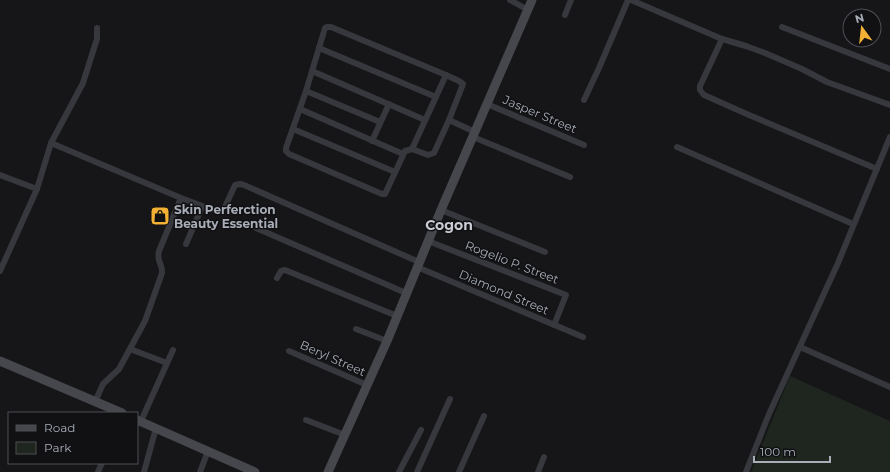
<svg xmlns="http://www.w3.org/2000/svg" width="890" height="472" viewBox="0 0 890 472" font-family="Montserrat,sans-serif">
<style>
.green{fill:#1e261f}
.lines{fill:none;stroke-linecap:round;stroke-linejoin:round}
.street{stroke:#37383d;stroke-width:6}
.secondary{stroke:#45474d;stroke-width:9}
.labels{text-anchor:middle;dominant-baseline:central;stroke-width:3;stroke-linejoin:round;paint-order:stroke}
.street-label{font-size:12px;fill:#a8adb8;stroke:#111113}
.poi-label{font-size:12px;font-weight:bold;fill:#a8adb8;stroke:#111113;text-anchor:start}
.quarter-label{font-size:14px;font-weight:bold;fill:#c9ccd4;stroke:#111113}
</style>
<rect width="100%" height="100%" fill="#161618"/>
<!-- green -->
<polygon class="green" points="790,376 890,421 890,472 751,472"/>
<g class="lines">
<!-- street -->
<g class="street">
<polyline points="510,0 528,10"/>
<polyline points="631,0 722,39 746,46 765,53 802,69 827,82 890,105"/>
<polyline points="565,15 571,0"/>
<polygon points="327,27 331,27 446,75 459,81 463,84 449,120 434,153 428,155 412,149 405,151 385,194 382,194 289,154 286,151 286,148 306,91 325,28"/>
<polyline points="782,27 890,69"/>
<polyline points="722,39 700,86 700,90 704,95 749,115 877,169"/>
<polyline points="319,48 436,97"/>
<polyline points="312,71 425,120"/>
<polyline points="306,91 380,122"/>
<polyline points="584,100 599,68 628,0"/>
<polyline points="487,104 584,145"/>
<polyline points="300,109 403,154"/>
<polyline points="449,120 475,132"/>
<polyline points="293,129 395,172"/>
<polyline points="473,137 570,177"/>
<polyline points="372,141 389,104"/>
<polyline points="51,143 181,198 213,210 221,210 225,207 235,185 240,184 244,185 419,262"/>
<polyline points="677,147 853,224"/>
<polyline points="412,149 446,75"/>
<polyline points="0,175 37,189"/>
<polyline points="441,210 545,252"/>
<polyline points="256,228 406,293"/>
<polyline points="428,241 566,295 554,325"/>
<polyline points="186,244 202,207"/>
<polyline points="417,267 583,337"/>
<polyline points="0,271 37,189 51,143 83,83 95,45 97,39 97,28"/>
<polyline points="277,278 281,271 285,270 397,316"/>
<polyline points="356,329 387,341"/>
<polyline points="800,347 890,387"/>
<polyline points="130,349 167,363"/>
<polyline points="289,351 367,385"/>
<path d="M95 402 103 384 119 369 145 321 162 273C163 264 156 262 159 251L181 198"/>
<polyline points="306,420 345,435"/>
<polyline points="141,421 173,350"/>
<polyline points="98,472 102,463"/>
<polyline points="144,472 156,428"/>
<polyline points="200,472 208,451"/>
<polyline points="399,472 421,430"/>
<polyline points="417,472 450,399"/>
<polyline points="459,472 484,416"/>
<polyline points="538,472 544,457"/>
<polyline points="746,472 769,414 838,263 890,137"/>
</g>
<!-- secondary -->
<g class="secondary">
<polyline points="0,361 122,413"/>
<polyline points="137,420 255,472"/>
<polyline points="328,472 387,341 441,210 532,0"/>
</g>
</g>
<!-- icons -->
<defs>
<g id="shop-square" transform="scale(1)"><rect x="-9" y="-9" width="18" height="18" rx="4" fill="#f2b134" stroke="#111113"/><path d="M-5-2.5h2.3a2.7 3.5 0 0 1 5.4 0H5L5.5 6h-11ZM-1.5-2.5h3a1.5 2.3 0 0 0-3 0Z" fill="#111"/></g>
</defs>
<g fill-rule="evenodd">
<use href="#shop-square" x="160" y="216"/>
</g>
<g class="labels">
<!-- street labels -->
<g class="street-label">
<text transform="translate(540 114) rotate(23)">Jasper Street</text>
<text transform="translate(512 262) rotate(21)">Rogelio P. Street</text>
<text transform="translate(504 292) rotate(23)">Diamond Street</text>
<text transform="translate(333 358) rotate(24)">Beryl Street</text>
</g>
<!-- poi labels -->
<g class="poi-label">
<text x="174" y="209">Skin Perferction<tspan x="174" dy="14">Beauty Essential</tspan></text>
</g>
<!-- quarter labels -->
<g class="quarter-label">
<text x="449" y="225">Cogon</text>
</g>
</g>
<!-- legend -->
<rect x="8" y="412" width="130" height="52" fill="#111113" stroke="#4d4f55"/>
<rect x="16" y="425" width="20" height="6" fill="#45474d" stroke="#4d4f55"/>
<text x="44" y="432" font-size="12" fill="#a8adb8">Road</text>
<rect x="16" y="442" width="20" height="12" fill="#1e261f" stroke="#4d4f55"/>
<text x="44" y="452" font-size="12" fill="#a8adb8">Park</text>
<!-- north arrow -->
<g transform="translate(862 28) rotate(345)"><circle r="19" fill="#111113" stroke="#4d4f55"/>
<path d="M0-3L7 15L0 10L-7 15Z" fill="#f2b134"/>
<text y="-6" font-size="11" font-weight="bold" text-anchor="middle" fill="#a8adb8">N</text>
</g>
<!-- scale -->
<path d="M754 456v6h76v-6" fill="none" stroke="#a8adb8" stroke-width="2"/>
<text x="760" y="456" font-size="12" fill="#a8adb8" stroke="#111113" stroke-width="3" paint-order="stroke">100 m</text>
</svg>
